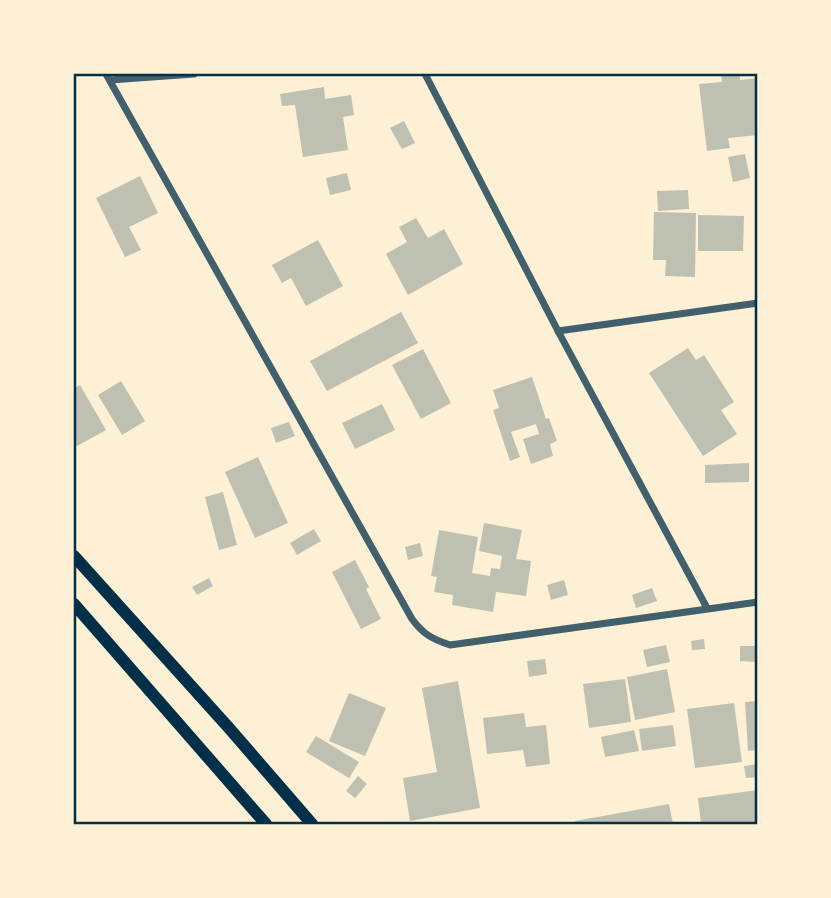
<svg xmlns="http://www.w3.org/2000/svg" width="831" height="898" viewBox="0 0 831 898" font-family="'Golos Text',sans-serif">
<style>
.building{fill:#bec0b2}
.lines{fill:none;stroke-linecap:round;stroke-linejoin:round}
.minor{stroke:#3f606c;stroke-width:7}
.secondary{stroke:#003049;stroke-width:12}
.neatline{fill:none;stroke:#003049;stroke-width:2.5}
</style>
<rect width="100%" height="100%" fill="#fdf0d5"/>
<!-- building -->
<g class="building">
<polygon points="721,74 740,74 740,80 758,78 758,135 728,138 730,148 707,151 699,84 722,82"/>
<polygon points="324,87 325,99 351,95 354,115 343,117 348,150 303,157 295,105 282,106 280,94"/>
<polygon points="404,121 415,143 402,149 390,128"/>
<polygon points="745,154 750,178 733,182 728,157"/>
<polygon points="347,173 351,190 330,195 326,178"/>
<polygon points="140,176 158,213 129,227 141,250 125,257 96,198"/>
<polygon points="688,190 689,209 658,211 657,191"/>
<polygon points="654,212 696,213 695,277 665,276 666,260 653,260"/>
<polygon points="698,215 744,216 743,251 698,251"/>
<polygon points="416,218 428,238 444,229 463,264 408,295 386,254 407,242 399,227"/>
<polygon points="318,240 343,286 306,306 291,278 282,283 272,265"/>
<polygon points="401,312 418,343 327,391 310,361"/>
<polygon points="688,348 696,360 704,355 734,402 721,410 737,434 703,456 649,373"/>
<polygon points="423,349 451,403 421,419 392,365"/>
<polygon points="532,377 546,419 549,418 557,441 550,444 553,456 531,464 523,439 539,434 536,424 511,432 520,457 510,461 493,410 499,408 493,390"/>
<polygon points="121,381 145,421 122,435 98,395"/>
<polygon points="80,385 106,430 77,446 74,441 74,388"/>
<polygon points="382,404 395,430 355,449 342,423"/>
<polygon points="289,422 295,436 276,443 271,428"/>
<polygon points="258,457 288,523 255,538 225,472"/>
<polygon points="749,463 749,482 705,483 705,465"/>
<polygon points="223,492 237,545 219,550 205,497"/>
<polygon points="484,523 522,530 516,559 531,561 526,596 496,592 493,612 452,605 453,595 434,592 437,577 431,576 439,530 478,537 472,573 490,576 491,568 500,569 502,556 479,551"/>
<polygon points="314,529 321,541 297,555 290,543"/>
<polygon points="420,543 423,556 408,560 405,547"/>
<polygon points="355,560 369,587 366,589 381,619 361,629 332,572"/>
<polygon points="209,578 213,586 197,595 192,587"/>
<polygon points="564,580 568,595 551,600 547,585"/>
<polygon points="652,588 657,601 636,608 632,595"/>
<polygon points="704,639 705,649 692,650 691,641"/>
<polygon points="666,645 670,662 647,667 643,650"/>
<polygon points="740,646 758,646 758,662 740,661"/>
<polygon points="545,659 547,674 529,677 527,661"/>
<polygon points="667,669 675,712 635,720 627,677"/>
<polygon points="625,679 631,722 589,728 583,684"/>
<polygon points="458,681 480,808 410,821 403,778 437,772 422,688"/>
<polygon points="349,693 386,708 365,756 329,741"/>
<polygon points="758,701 758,750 748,751 745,702"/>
<polygon points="734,703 742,762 695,768 687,709"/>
<polygon points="524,713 526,727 546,725 550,764 526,767 523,750 487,754 483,718"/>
<polygon points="673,725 676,746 642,751 639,729"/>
<polygon points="634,730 639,751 605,757 601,737"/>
<polygon points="316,736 359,762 349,778 306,752"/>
<polygon points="758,764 758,777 746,778 744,766"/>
<polygon points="358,776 367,784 355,798 346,791"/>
<polygon points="758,790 758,824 701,824 698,798"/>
<polygon points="669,804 673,824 576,824 575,821"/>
</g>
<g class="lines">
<!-- minor -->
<g class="minor">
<path d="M106 74 412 619C423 634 432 639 450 645L758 602"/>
<polyline points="425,74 558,331 707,608"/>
<polyline points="110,80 194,74"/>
<polyline points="558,331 758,303"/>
</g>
<!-- secondary -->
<g class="secondary">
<polyline points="74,556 229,728 312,824"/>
<polyline points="74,604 266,824"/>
</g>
</g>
<!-- border -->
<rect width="831" height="898" fill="none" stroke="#fdf0d5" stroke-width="150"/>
<rect x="75" y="75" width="681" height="748" class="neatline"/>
</svg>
